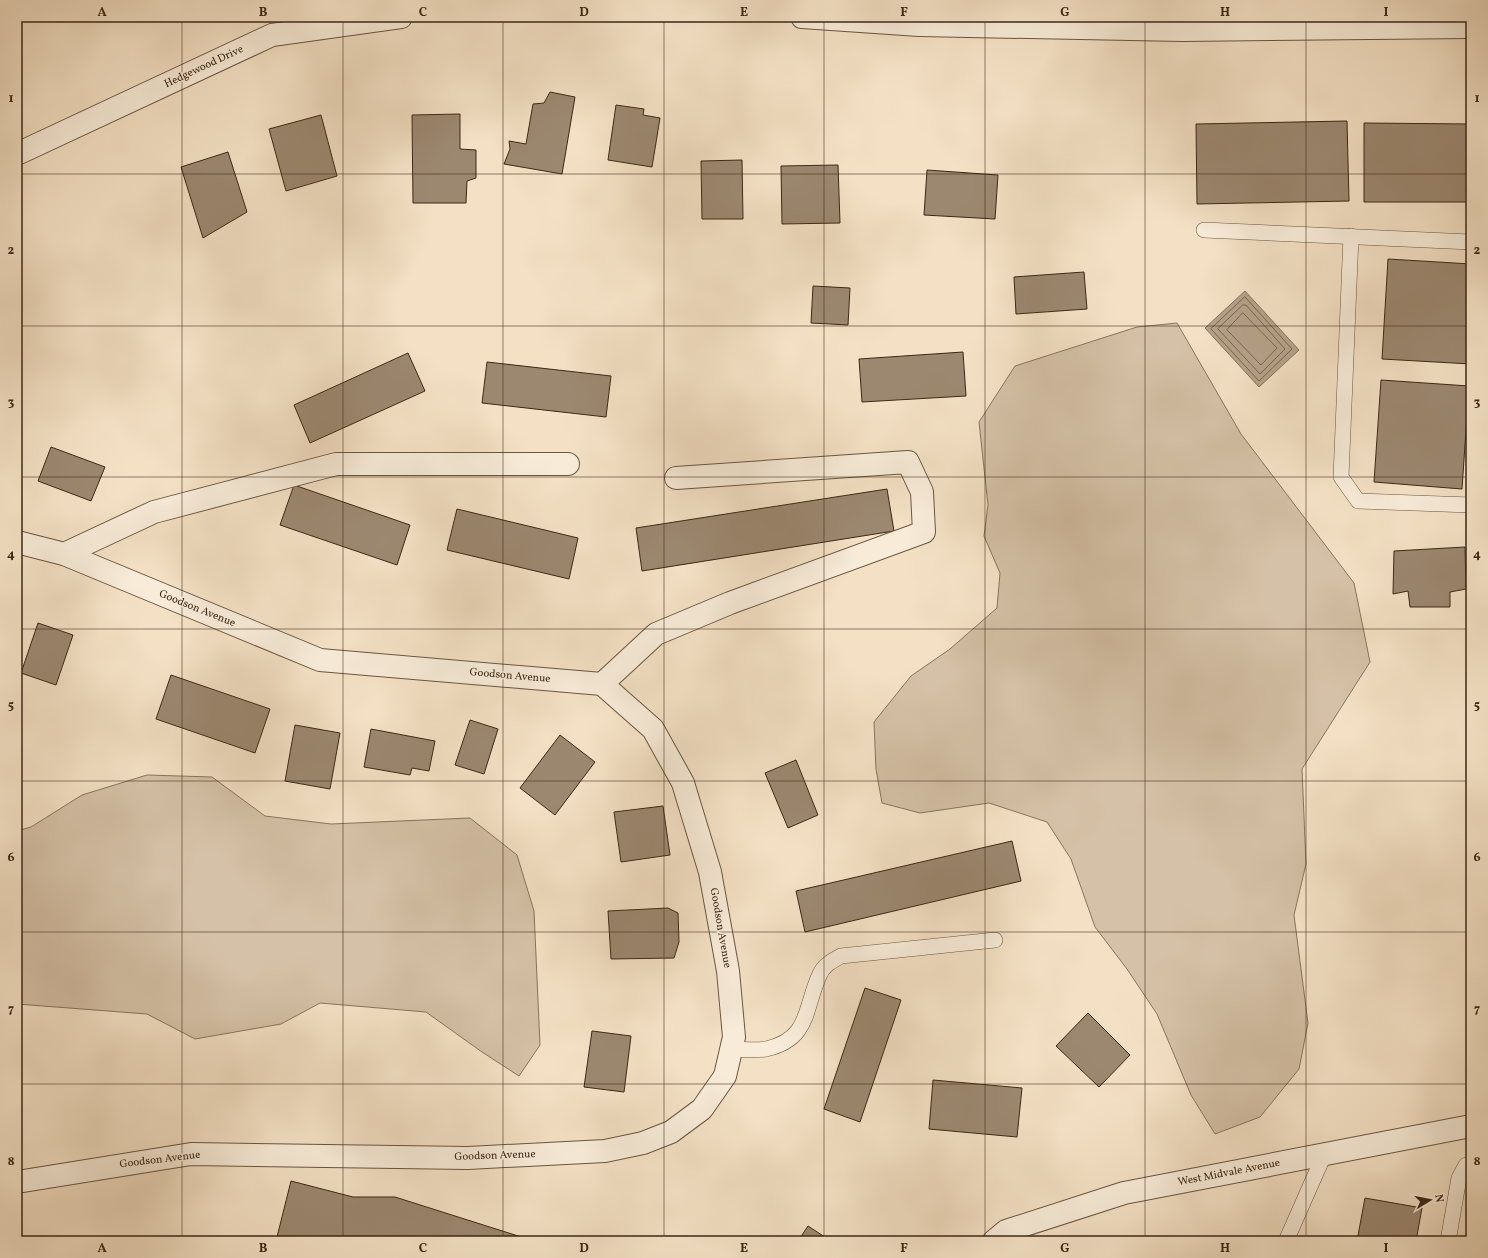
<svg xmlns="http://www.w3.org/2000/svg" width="1488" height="1258" viewBox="0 0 1488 1258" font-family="Vollkorn,serif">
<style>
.green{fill:#d5c1a7;stroke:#88745f}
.water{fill:#b5a28a;stroke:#85715c}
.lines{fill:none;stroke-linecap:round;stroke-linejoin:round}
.shore{stroke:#786450;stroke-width:1}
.building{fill:#9c8871;stroke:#3c2717}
.service-casing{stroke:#6a5642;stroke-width:16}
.minor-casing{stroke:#6a5642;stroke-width:24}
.service{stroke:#f8ecd9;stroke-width:15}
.minor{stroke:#f8ecd9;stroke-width:22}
.grid{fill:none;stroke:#3c2717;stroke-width:1;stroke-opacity:0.55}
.labels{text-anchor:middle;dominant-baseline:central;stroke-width:3;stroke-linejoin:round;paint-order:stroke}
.street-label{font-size:11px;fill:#3c2717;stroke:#f8ecd9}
.neatline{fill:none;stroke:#3c2717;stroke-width:1.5}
.grid-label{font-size:13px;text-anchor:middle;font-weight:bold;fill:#3c2717}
</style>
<rect width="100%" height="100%" fill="#f4e1c5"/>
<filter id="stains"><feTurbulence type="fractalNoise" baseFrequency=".005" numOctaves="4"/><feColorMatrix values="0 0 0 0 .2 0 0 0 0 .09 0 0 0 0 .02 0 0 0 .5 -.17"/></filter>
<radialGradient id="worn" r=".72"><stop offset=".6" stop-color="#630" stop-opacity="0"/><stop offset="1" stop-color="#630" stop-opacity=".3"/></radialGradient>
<!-- green -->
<g class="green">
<polygon points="1177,323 1241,434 1354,583 1370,662 1302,769 1306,864 1294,915 1308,1023 1299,1069 1260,1117 1215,1134 1191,1095 1157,1014 1127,969 1095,927 1071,859 1047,822 989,803 920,813 882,803 876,769 874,722 911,676 950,649 997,608 1000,573 984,536 988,505 979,422 1015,366 1137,327"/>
<polygon points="147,775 212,777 265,816 331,824 470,818 517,855 534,911 540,1045 519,1076 482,1052 426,1012 320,1003 281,1024 195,1039 147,1014 17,1004 17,831 31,827 82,795"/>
</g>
<!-- water -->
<polygon class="water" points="1245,291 1299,350 1259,387 1205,328"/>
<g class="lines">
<!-- shore -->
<g class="shore">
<polygon points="1245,297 1292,349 1259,381 1211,329"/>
<polygon points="1243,305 1246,305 1285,349 1260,374 1218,329"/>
<polygon points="1243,313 1277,348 1261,365 1227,330"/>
</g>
</g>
<!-- building -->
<g class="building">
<polygon points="550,92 575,97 562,174 504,164 510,149 509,141 526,144 533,104 544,103"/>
<polygon points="616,105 644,109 643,115 660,118 652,167 608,160"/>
<polygon points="460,114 460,149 476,150 476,178 467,181 466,203 413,203 412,115"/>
<polygon points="321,115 337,176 286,191 269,129"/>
<polygon points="1347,121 1349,201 1197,204 1196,124"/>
<polygon points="1364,123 1471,124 1471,202 1364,202"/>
<polygon points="228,152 247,212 203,238 181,167"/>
<polygon points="742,160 743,219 702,219 701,161"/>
<polygon points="838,165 840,223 782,224 781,166"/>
<polygon points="927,170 998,175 995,219 924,215"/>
<polygon points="1388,259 1471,264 1471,364 1382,359"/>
<polygon points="1084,272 1087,309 1016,314 1014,277"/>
<polygon points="813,286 850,288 848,325 811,323"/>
<polygon points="963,352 966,396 862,402 859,359"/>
<polygon points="408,353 425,391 310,443 294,405"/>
<polygon points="487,362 611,376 606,417 482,403"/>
<polygon points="1381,380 1469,386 1462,489 1374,482"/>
<polygon points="51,447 105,467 91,501 38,481"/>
<polygon points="294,485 410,525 397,565 280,525"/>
<polygon points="887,489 894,531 642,571 636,528"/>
<polygon points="457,509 578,538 569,579 447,550"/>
<polygon points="1465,547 1466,589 1450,592 1450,607 1410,607 1408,591 1393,594 1394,551"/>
<polygon points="38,623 73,635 56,685 21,673"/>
<polygon points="171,675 270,709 255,753 156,719"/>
<polygon points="470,720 498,729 484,774 455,765"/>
<polygon points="295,725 340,733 330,789 285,781"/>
<polygon points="371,729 435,741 429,771 412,768 410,775 364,767"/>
<polygon points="560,735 595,762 555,815 520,788"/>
<polygon points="796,760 818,815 788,828 765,773"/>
<polygon points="663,806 670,855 621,862 614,812"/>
<polygon points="1012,841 1021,881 805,932 796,891"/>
<polygon points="668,908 678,913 679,942 674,958 611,959 608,911"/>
<polygon points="865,988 901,1000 860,1122 824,1109"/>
<polygon points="1088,1013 1130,1055 1099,1087 1056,1046"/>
<polygon points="592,1031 631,1036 624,1092 584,1087"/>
<polygon points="933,1080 1022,1088 1017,1137 929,1129"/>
<polygon points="291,1181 353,1197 395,1197 534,1241 276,1241"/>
<polygon points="1365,1198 1422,1208 1416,1241 1357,1241"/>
<polygon points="808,1226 831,1241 798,1241"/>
</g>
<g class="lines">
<!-- service casing -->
<g class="service-casing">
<g id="service">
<polyline points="1204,230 1471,242"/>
<polyline points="1351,236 1341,477 1358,501 1471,505"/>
<path d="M732 1049C742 1049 755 1051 766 1049 811 1039 804 1007 820 974 824 965 832 961 841 956L995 940"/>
<polyline points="1286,1241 1324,1155"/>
<polyline points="1448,1241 1459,1178 1466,1165 1471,1164"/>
</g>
</g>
<!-- minor casing -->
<g class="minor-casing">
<g id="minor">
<polyline points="802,17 919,25 1182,30 1471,27"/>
<polyline points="17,154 272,35 401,17"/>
<polyline points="17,542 64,554 320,660 602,684 653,729 683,783 710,872 728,971 734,1037 725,1076 702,1109 671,1132 643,1143 605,1151 468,1158 191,1154 17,1182"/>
<polyline points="64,554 154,512 336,464 568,464"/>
<polyline points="602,684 656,634 730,603 924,532 922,492 908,462 676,478"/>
<polyline points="994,1241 1006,1231 1124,1193 1471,1126"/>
</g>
</g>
<!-- service -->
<use href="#service" class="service"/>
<!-- minor -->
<use href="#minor" class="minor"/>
</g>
<!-- grid -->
<path class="grid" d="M182 17V1241M343 17V1241M503 17V1241M664 17V1241M824 17V1241M985 17V1241M1145 17V1241M1306 17V1241M17 174H1471M17 326H1471M17 477H1471M17 629H1471M17 781H1471M17 932H1471M17 1084H1471"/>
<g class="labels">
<!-- street labels -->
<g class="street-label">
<text transform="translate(204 67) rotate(-25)">Hedgewood Drive</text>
<text transform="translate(197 609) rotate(22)">Goodson Avenue</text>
<text transform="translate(510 676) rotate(5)">Goodson Avenue</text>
<text transform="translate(720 928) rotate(80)">Goodson Avenue</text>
<text transform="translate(495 1156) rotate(-2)">Goodson Avenue</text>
<text transform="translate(160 1160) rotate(-7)">Goodson Avenue</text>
<text transform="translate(1229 1173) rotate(-11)">West Midvale Avenue</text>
</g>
</g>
<!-- margin -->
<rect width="1488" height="1258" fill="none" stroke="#f4e1c5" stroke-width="44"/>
<!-- north arrow -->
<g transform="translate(1430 1200) rotate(80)" stroke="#f8ecd9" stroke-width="3" paint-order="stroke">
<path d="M0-3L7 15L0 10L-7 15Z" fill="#3c2717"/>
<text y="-6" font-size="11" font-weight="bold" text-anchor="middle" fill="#3c2717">N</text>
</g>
<rect x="22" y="22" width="1444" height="1214" class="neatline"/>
<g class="grid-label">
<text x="102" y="16">A</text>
<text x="263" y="16">B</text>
<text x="423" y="16">C</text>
<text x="584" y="16">D</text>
<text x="744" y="16">E</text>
<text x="904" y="16">F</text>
<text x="1065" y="16">G</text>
<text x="1225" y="16">H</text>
<text x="1386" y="16">I</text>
<text x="11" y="102">1</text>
<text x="1477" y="102">1</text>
<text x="11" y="254">2</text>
<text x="1477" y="254">2</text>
<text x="11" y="406">3</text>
<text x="1477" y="406">3</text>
<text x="11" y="558">4</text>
<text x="1477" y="558">4</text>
<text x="11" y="709">5</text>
<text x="1477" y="709">5</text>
<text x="11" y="861">6</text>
<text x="1477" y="861">6</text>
<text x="11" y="1013">7</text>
<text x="1477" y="1013">7</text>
<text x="11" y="1165">8</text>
<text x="1477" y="1165">8</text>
<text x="102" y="1252">A</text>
<text x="263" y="1252">B</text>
<text x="423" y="1252">C</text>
<text x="584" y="1252">D</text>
<text x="744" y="1252">E</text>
<text x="904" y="1252">F</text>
<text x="1065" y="1252">G</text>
<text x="1225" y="1252">H</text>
<text x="1386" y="1252">I</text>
</g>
<rect width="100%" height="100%" filter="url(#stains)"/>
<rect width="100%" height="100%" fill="url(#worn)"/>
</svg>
